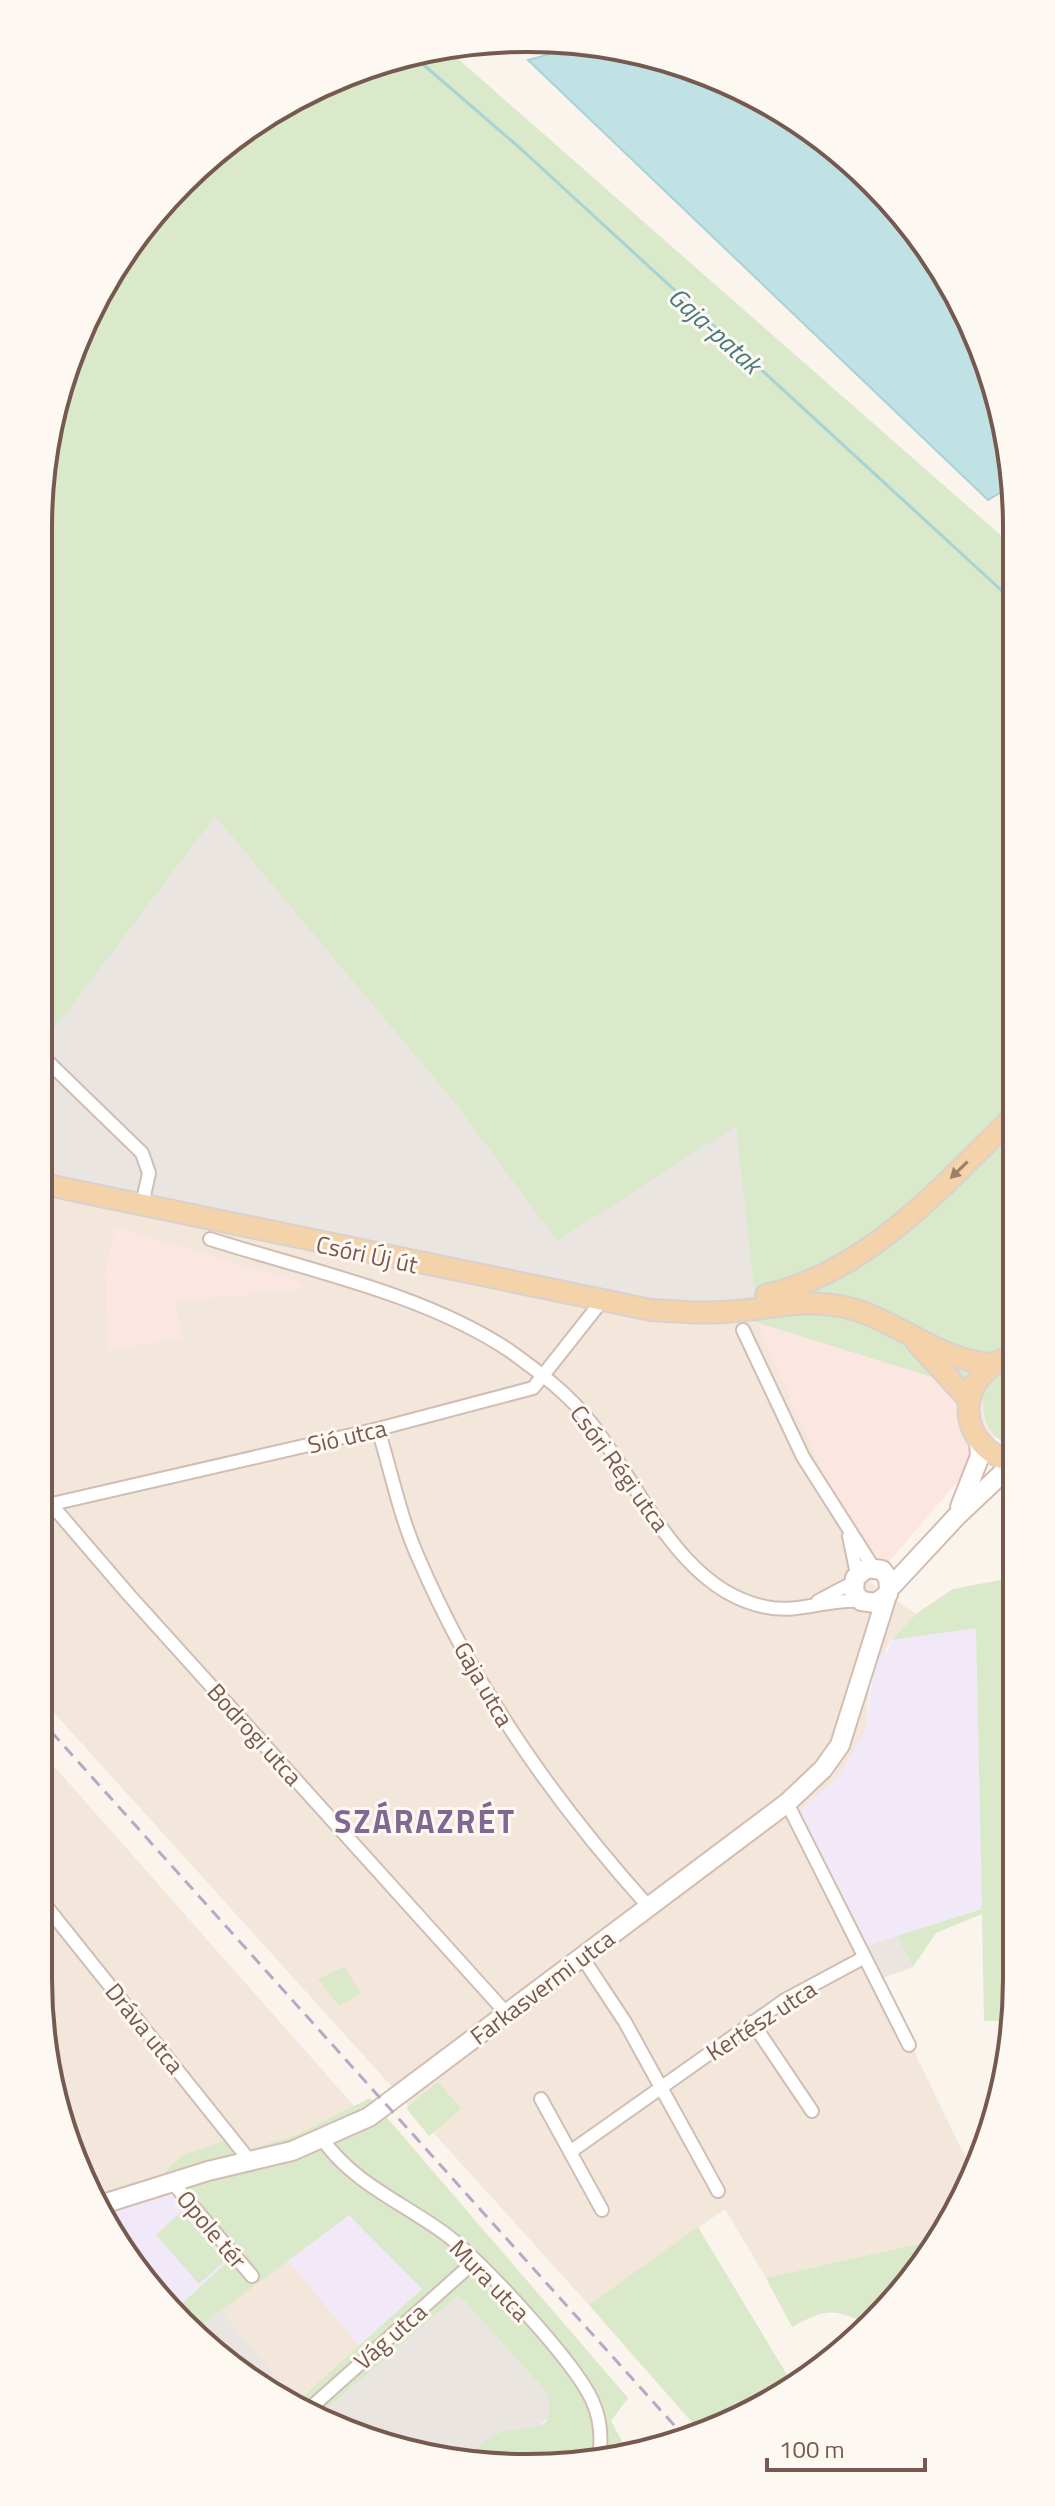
<svg xmlns="http://www.w3.org/2000/svg" width="1055" height="2506" viewBox="0 0 1055 2506" font-family="'Titillium Web',sans-serif">
<style>
.residential{fill:#f3e6db}
.commercial{fill:#fbe6e1}
.industrial{fill:#ebe5e1}
.education{fill:#f1e8f8}
.green{fill:#d9e9ca}
.water{fill:#c1e2e4;stroke:#a8d2d5;stroke-width:2}
.lines{fill:none;stroke-linecap:round;stroke-linejoin:round}
.stream{stroke:#a8d2d5;stroke-width:3}
.street-casing{stroke:#d0beb4;stroke-width:16}
.secondary-casing{stroke:#d3bdb2;stroke-width:22}
.primary-casing{stroke:#d9d1ce;stroke-width:24}
.street{stroke:#fff;stroke-width:12}
.secondary{stroke:#fff;stroke-width:18}
.primary{stroke:#f4d2aa;stroke-width:20}
.rail{stroke:#b6a9c6;stroke-width:3;stroke-dasharray:12 8;stroke-linecap:butt}
.oneway{fill:#9c7e6b}
.labels{text-anchor:middle;dominant-baseline:central;stroke-width:6;stroke-linejoin:round;paint-order:stroke}
.street-label{font-size:24px;fill:#765a50;stroke:#fef8f2}
.water-label{font-size:26px;font-style:italic;fill:#477b80;stroke:#fef8f2}
.district-label{font-size:32px;font-weight:bold;letter-spacing:2px;fill:#7f6891;stroke:#fef8f2}
.rim{fill:none;stroke:#765a50;stroke-width:4}
</style>
<rect width="100%" height="100%" fill="#fbf4ec"/>
<!-- residential -->
<g class="residential">
<polygon points="38,1196 758,1323 871,1583 916,1614 891,1639 870,1681 865,1732 838,1777 799,1812 863,1946 897,1936 913,1967 879,1979 972,2171 935,2240 766,2278 725,2209 589,2305 38,1695"/>
<polygon points="38,1748 355,2107 296,2135 249,2149 224,2141 160,2176 170,2193 109,2214 64,2136 38,1979"/>
<polygon points="288,2260 359,2346 297,2401 221,2310"/>
</g>
<!-- commercial -->
<g class="commercial">
<polygon points="115,1227 302,1283 301,1290 175,1301 182,1339 108,1350 105,1273"/>
<polygon points="758,1323 1015,1403 1015,1414 871,1583"/>
</g>
<!-- industrial -->
<g class="industrial">
<polygon points="215,815 458,1107 557,1240 737,1125 758,1323 38,1196 38,1044 43,1043"/>
<polygon points="897,1936 913,1967 879,1979 864,1947"/>
<polygon points="459,2295 547,2393 551,2408 549,2417 539,2426 529,2431 500,2433 455,2461 320,2415"/>
<polygon points="221,2310 297,2401 292,2406 283,2403 195,2330"/>
</g>
<!-- education -->
<g class="education">
<polygon points="976,1627 982,1909 863,1947 798,1812 838,1777 865,1732 875,1660 888,1650 891,1640"/>
<polygon points="170,2193 228,2262 173,2312 159,2301 109,2214"/>
<polygon points="349,2214 422,2289 359,2346 288,2260"/>
</g>
<!-- green -->
<g class="green">
<path d="M449 51 1013 546 1016 1447C988 1440 981 1418 983 1393L758 1323 736 1126 557 1241 458 1107 215 816 43 1044H38V528L64 371 159 205 311 89Z"/>
<polygon points="1016,1577 1017,1978 1010,2021 984,2021 982,1914 936,1933 913,1967 897,1936 982,1909 976,1628 891,1640 916,1614 953,1589"/>
<polygon points="344,1967 361,1993 339,2006 318,1979"/>
<polygon points="438,2082 461,2109 429,2136 406,2108"/>
<path d="M370 2098 628 2398 611 2421 630 2456 463 2464 455 2461C471 2455 484 2439 500 2433 524 2424 560 2438 547 2393L459 2295 320 2415 292 2406 422 2289 349 2215 195 2330 173 2312 227 2262 160 2177 181 2156 224 2141 249 2149 296 2135Z"/>
<polygon points="181,2212 225,2261 199,2284 156,2235"/>
<polygon points="698,2227 795,2388 697,2428 589,2305"/>
<path d="M935 2240 916 2277 865 2324C834 2306 822 2311 792 2327L766 2278Z"/>
</g>
<!-- water -->
<polygon class="water" points="569,49 684,64 800,121 896,205 967,311 1013,463 1013,485 988,500 528,60"/>
<g class="lines">
<!-- stream -->
<polyline class="stream" points="418,60 521,149 1013,601"/>
<!-- street casing -->
<g class="street-casing">
<g id="street">
<polyline points="38,1052 142,1153 149,1173 142,1205"/>
<path d="M210 1239C307 1270 425 1294 510 1351 539 1372 569 1394 591 1423 640 1485 680 1591 766 1607 799 1614 829 1598 861 1601"/>
<polyline points="743,1330 803,1457 873,1567"/>
<path d="M378 1429C391 1471 400 1517 418 1557 474 1688 553 1800 648 1906"/>
<polyline points="38,1489 129,1595 507,2014"/>
<polyline points="52,1504 378,1429 533,1388 601,1302"/>
<polyline points="849,1536 857,1574"/>
<polyline points="818,1601 854,1582"/>
<polyline points="787,1803 909,2045"/>
<polyline points="38,1896 250,2161"/>
<polyline points="582,1957 625,2022 718,2191"/>
<polyline points="752,2022 812,2111"/>
<polyline points="541,2099 602,2210"/>
<path d="M323 2140C355 2185 406 2204 448 2236 483 2263 574 2361 592 2400 601 2419 602 2439 599 2459"/>
<polyline points="570,2152 785,2000 863,1958"/>
<polyline points="172,2182 252,2276"/>
<polyline points="307,2411 475,2261"/>
</g>
</g>
<!-- secondary casing -->
<g class="secondary-casing">
<g id="secondary">
<polyline points="960,1507 980,1456 979,1442"/>
<polyline points="888,1594 876,1603 861,1601 854,1592 855,1578 867,1568 882,1570 888,1578 889,1589"/>
<polyline points="103,2204 208,2171 292,2151 369,2117 787,1803 823,1769 840,1745 889,1589 957,1516 1013,1463"/>
</g>
</g>
<!-- primary casing -->
<g class="primary-casing">
<g id="primary">
<path d="M38 1183 651 1310C680 1312 708 1314 737 1311 773 1308 803 1299 840 1306 894 1316 938 1362 993 1364"/>
<path d="M766 1295C870 1271 941 1187 1015 1115"/>
<polyline points="916,1342 969,1400"/>
<path d="M1015 1355C953 1372 953 1448 1016 1463"/>
</g>
</g>
<!-- street -->
<use href="#street" class="street"/>
<!-- secondary -->
<use href="#secondary" class="secondary"/>
<!-- primary -->
<use href="#primary" class="primary"/>
<!-- rail -->
<g class="rail">
<polyline points="38,1717 682,2434"/>
<polyline points="510,2462 572,2455 619,2459"/>
</g>
</g>
<!-- one-way arrows -->
<defs><path id="oneway-solid" d="M-6-.8H1V-3.2L6.5 0L1 3.2V.8H-6Z" transform="scale(2)"/></defs>
<use class="oneway" href="#oneway-solid" transform="translate(959 1170) rotate(136)"/>
<g class="labels">
<!-- street labels -->
<g class="street-label">
<text transform="translate(367 1254) rotate(12)">Csóri Új út</text>
<text transform="translate(347 1436) rotate(-13)">Sió utca</text>
<text transform="translate(620 1468) rotate(54)">Csóri Régi utca</text>
<text transform="translate(484 1684) rotate(60)">Gaja utca</text>
<text transform="translate(255 1734) rotate(48)">Bodrogi utca</text>
<text transform="translate(542 1987) rotate(-37)">Farkasvermi utca</text>
<text transform="translate(761 2020) rotate(-33)">Kertész utca</text>
<text transform="translate(145 2028) rotate(51)">Dráva utca</text>
<text transform="translate(212 2229) rotate(50)">Opole tér</text>
<text transform="translate(490 2280) rotate(46)">Mura utca</text>
<text transform="translate(390 2336) rotate(-41)">Vág utca</text>
</g>
<!-- water labels -->
<g class="water-label">
<text transform="translate(715 330) rotate(42)">Gaja-patak</text>
</g>
<!-- district labels -->
<g class="district-label">
<text x="425" y="1821">SZÁRAZRÉT</text>
</g>
</g>
<!-- crop -->
<path d="M0 0H1055V2506H0ZM527 52H528A475 475 0 0 1 1003 527V1979A475 475 0 0 1 528 2454H527A475 475 0 0 1 52 1979V527A475 475 0 0 1 527 52Z" fill="#fef8f2" fill-rule="evenodd"/>
<path class="rim" d="M527 52H528A475 475 0 0 1 1003 527V1979A475 475 0 0 1 528 2454H527A475 475 0 0 1 52 1979V527A475 475 0 0 1 527 52Z"/>
<!-- scale -->
<path d="M767 2458v12h158v-12" fill="none" stroke="#765a50" stroke-width="4"/>
<text x="779" y="2458" font-size="24" fill="#765a50" stroke="#fef8f2" stroke-width="6" paint-order="stroke">100 m</text>
</svg>
